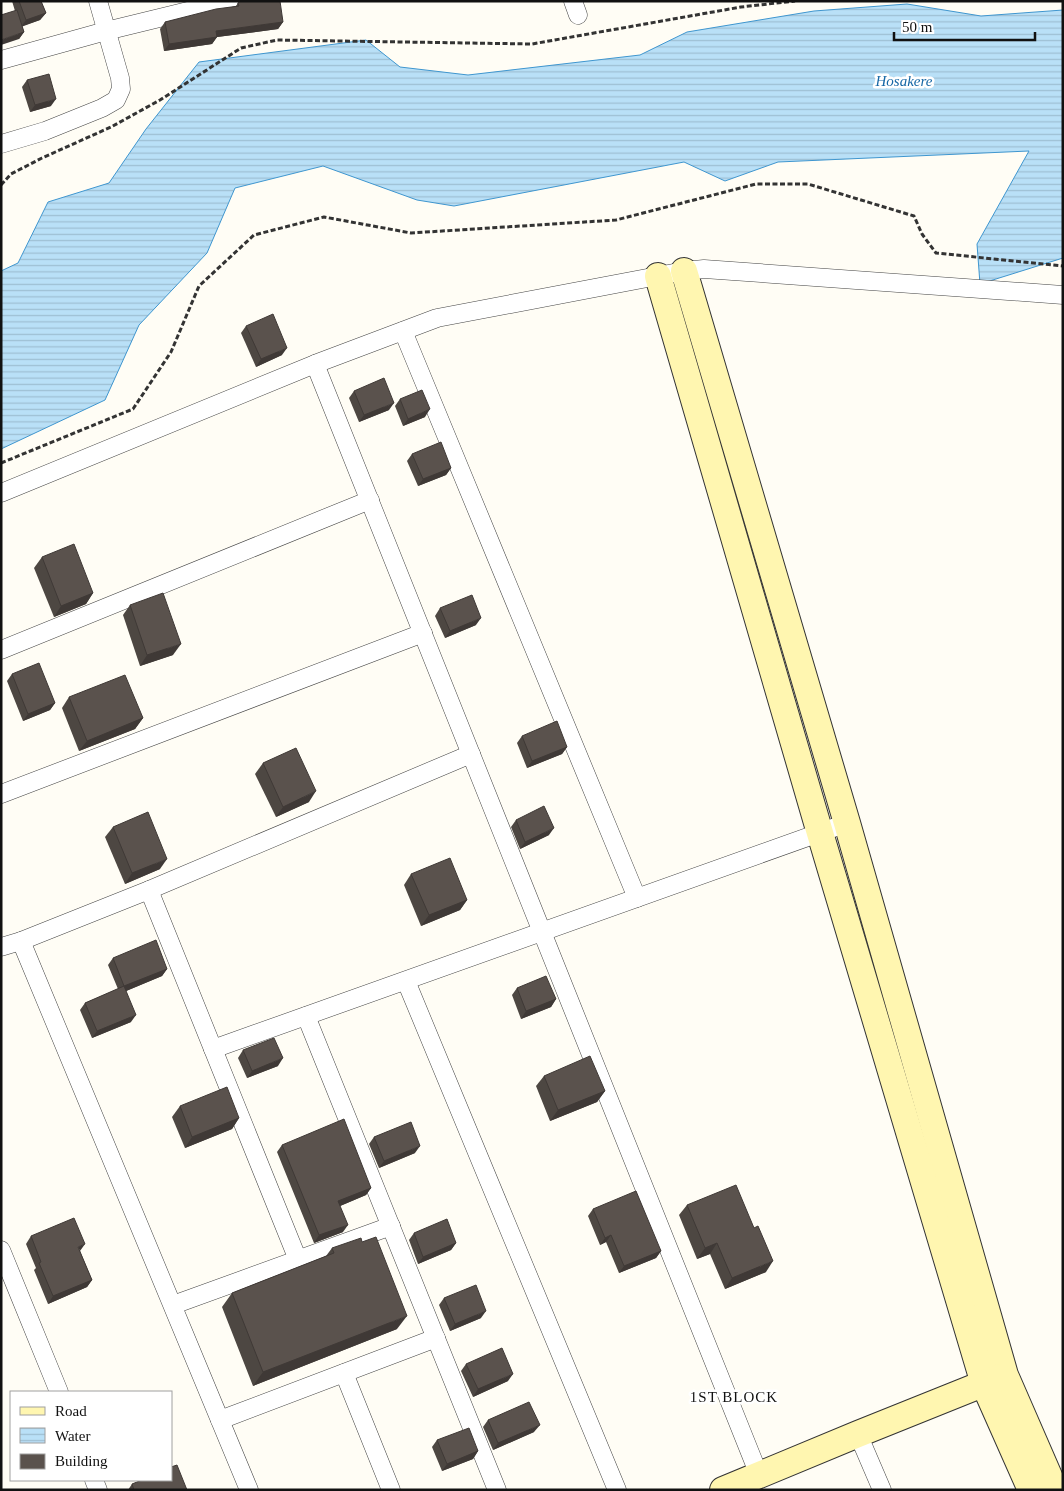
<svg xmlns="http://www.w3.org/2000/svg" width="1064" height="1491" viewBox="0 0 1064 1491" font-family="Georgia,serif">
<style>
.water{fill:url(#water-rules);stroke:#3f96cf}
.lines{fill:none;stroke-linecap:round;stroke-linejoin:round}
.street-casing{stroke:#444;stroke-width:19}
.secondary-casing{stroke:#333;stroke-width:28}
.path{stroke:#333;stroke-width:3;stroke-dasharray:5 2.5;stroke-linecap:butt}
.street{stroke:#fff;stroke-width:18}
.secondary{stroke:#fff6b0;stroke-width:26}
.wall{fill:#4d4742}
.shaded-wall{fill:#3f3936}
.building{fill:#5a524d;stroke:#3f3936}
.labels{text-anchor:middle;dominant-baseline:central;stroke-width:5;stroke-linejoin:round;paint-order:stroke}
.water-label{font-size:15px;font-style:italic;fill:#1768a6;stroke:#fff}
.neighbourhood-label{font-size:15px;letter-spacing:1px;fill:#111;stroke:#fff}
</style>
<defs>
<pattern id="water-rules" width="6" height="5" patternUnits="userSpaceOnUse" patternTransform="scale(1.25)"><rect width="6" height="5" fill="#b9e0f7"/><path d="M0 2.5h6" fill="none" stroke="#9ebfd3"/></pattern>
</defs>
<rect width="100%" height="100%" fill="#fffdf5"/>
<!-- water -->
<polygon class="water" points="907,4 981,16 1063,10 1063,258 980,284 977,244 1029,151 778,162 725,181 684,162 454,206 417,200 323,166 235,188 207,253 139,325 105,400 1,449 1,271 18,263 48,202 109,183 146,129 199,62 366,40 400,67 468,75 640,55 687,32 814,11"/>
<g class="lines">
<!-- street casing -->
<g class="street-casing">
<g id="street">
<polyline points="573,1 578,15"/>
<polyline points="1,60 106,31 229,1"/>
<polyline points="1,144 45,131 102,108 116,100 121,89 120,78 98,1"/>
<polyline points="403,331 637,898"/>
<polyline points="315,364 759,1475"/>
<polyline points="1,493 315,364 437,318 684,271 704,269 1063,295"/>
<polyline points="1,650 370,500"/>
<polyline points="1,794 423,633"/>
<polyline points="149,890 298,1260"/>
<polyline points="21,941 249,1490"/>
<polyline points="1,947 21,941 149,890 471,754"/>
<polyline points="406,981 617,1490"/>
<polyline points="306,1016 497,1490"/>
<polyline points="213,1049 847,823"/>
<polyline points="1,1250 59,1392"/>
<polyline points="173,1305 391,1226"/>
<polyline points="344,1373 391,1490"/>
<polyline points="220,1420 436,1338"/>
<polyline points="858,1434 882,1490"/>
<polyline points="94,1480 98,1490"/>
</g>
</g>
<!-- secondary casing -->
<g class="secondary-casing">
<g id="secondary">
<polyline points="684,271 847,823 1005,1375 1055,1490"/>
<polyline points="658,276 820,833 984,1384 1031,1490"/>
<polyline points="723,1490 858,1434 1000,1377"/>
</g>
</g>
<!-- path -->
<g class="path">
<polyline points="1,185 11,174 42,158 111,127 160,100 241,48 277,40 532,44 741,7 795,1"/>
<polyline points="1,463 133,409 171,352 199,286 254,235 324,217 411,233 616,220 756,184 808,184 914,216 922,234 936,253 1063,266"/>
</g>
<!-- street -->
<use href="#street" class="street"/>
<!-- secondary -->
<use href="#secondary" class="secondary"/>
</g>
<!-- wall -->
<g class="wall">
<polygon points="12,1 41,1 46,13 40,20 22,26 24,32 19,39 15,11"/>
<polygon points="238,3 283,22 278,29 217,37 212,44 164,51 160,29 165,22 236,6"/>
<polygon points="27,80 51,106 30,112 22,87"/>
<polygon points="246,326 282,355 256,367 241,333"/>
<polygon points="354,391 389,410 359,422 349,398"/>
<polygon points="400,399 425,417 403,426 395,406"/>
<polygon points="412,454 451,468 446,475 418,486 407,461"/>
<polygon points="42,557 93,593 86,604 54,617 34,568"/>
<polygon points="130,605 173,655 140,666 123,615"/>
<polygon points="440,608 476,625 445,638 435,616"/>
<polygon points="12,674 55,703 50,710 23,721 7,681"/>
<polygon points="69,697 143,718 135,729 79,751 62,708"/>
<polygon points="522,736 567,747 562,754 527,768 517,743"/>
<polygon points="263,763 309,802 276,817 255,774"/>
<polygon points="516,820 549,835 520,849 511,827"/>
<polygon points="113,827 160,869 125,884 105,837"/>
<polygon points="411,874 467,900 460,910 421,926 404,885"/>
<polygon points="113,958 167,969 162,976 126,991 131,1022 92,1038 80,1010 85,1003 118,989 108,965"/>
<polygon points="517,988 556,999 551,1007 521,1019 512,995"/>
<polygon points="243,1050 278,1066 247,1078 238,1058"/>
<polygon points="544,1076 605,1091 597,1102 550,1121 536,1086"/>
<polygon points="180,1106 239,1118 232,1129 185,1148 172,1117"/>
<polygon points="374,1137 415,1153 379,1168 369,1144"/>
<polygon points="282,1145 371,1188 366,1195 340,1206 343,1232 314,1243 277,1152"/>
<polygon points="687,1205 766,1272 725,1289 710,1254 697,1259 679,1215"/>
<polygon points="593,1209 661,1251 656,1258 619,1273 606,1242 600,1245 588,1216"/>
<polygon points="414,1233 456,1243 451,1250 418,1264 409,1240"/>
<polygon points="31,1236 80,1251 92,1280 87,1287 48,1304 34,1270 36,1268 26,1244"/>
<polygon points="332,1248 397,1329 253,1386 222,1307 232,1293 326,1256"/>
<polygon points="444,1298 481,1318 450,1331 439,1305"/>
<polygon points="466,1364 508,1381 473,1397 461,1371"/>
<polygon points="488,1420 534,1432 493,1450 483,1427"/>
<polygon points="437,1440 478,1451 473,1459 442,1471 432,1447"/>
<polygon points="132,1484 187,1490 128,1490"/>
</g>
<!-- shaded-wall -->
<g class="shaded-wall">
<polygon points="46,13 40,20 21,27 26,20"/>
<polygon points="283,22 278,29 217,37 212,44 164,51 169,44 216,31"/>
<polygon points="24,32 19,39 1,45 1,40"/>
<polygon points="56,99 51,106 30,112 35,105"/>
<polygon points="287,348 282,355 256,367 261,359"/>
<polygon points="394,403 389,410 359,422 364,415"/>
<polygon points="430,409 425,417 403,426 408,419"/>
<polygon points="451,468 446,475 418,486 423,479"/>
<polygon points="93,593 86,604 54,617 61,606"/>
<polygon points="481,618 476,625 445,638 450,631"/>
<polygon points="181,644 173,655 140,666 147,655"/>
<polygon points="55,703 50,710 23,721 28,714"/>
<polygon points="143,718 135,729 79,751 87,741"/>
<polygon points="567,747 562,754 527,768 532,761"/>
<polygon points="316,791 309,802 276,817 283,807"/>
<polygon points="554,828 549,835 520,849 525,842"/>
<polygon points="167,859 160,869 125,884 132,873"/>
<polygon points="467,900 460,910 421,926 429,915"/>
<polygon points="167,969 162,976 119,994 124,986"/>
<polygon points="556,999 551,1007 521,1019 526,1011"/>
<polygon points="136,1015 131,1022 92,1038 97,1031"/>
<polygon points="283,1058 278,1066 247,1078 252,1071"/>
<polygon points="605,1091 597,1102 550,1121 558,1110"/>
<polygon points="239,1118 232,1129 185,1148 192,1137"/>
<polygon points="420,1146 415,1153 379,1168 384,1161"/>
<polygon points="371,1188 366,1195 333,1209 338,1201"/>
<polygon points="348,1225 343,1232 314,1243 319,1235"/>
<polygon points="611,1235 606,1242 600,1245 605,1238"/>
<polygon points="456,1243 451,1250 418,1264 423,1257"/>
<polygon points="717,1243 710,1254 697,1259 705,1248"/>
<polygon points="85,1244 80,1251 78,1247"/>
<polygon points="661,1251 656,1258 619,1273 624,1266"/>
<polygon points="773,1261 766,1272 725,1289 732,1278"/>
<polygon points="92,1280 87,1287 48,1304 53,1296"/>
<polygon points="486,1311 481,1318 450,1331 455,1324"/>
<polygon points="407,1316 397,1329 253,1386 263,1372"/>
<polygon points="513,1374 508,1381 473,1397 478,1389"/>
<polygon points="540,1425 534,1432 493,1450 498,1443"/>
<polygon points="478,1451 473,1459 442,1471 447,1464"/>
</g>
<!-- building -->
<g class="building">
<polygon points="19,1 41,1 46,13 26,20"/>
<polygon points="241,1 280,1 283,22 216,31 217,37 169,44 165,22 216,9 239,6 238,3"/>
<polygon points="17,10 24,32 1,40 1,15"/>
<polygon points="49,74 56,99 35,105 27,80"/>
<polygon points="273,314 287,348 261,359 246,326"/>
<polygon points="384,378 394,403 364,415 354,391"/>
<polygon points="422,390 430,409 408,419 400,399"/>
<polygon points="441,442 451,468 423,479 412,454"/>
<polygon points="74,544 93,593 61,606 42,557"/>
<polygon points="163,593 181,644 147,655 130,605"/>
<polygon points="472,595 481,618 450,631 440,608"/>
<polygon points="39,663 55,703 28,714 12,674"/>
<polygon points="125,675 143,718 87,741 69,697"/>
<polygon points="557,721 567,747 532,761 522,736"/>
<polygon points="296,748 316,791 283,807 263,763"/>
<polygon points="544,806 554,828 525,842 516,820"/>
<polygon points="148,812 167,859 132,873 113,827"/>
<polygon points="450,858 467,900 429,915 411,874"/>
<polygon points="156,940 167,969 124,986 113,958"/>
<polygon points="546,976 556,999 526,1011 517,988"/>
<polygon points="124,986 136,1015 97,1031 85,1003"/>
<polygon points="274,1038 283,1058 252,1071 243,1050"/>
<polygon points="590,1056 605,1091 558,1110 544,1076"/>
<polygon points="227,1087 239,1118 192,1137 180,1106"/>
<polygon points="344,1119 371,1188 338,1201 348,1225 319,1235 282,1145"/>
<polygon points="411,1122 420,1146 384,1161 374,1137"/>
<polygon points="736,1185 754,1228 758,1226 773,1261 732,1278 717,1243 705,1248 687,1205"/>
<polygon points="636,1191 661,1251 624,1266 611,1235 605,1238 593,1209"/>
<polygon points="74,1218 85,1244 78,1247 92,1280 53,1296 39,1263 41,1262 31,1236"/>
<polygon points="447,1219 456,1243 423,1257 414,1233"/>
<polygon points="376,1237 407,1316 263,1372 232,1293 334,1253 332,1248 361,1238 362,1242"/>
<polygon points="476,1285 486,1311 455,1324 444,1298"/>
<polygon points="502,1348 513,1374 478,1389 466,1364"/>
<polygon points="529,1402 540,1425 498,1443 488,1420"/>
<polygon points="469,1428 478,1451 447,1464 437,1440"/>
<polygon points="177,1465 187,1490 134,1490 132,1484 142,1480 171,1480 171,1467"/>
</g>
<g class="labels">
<!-- water labels -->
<g class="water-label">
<text x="904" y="81">Hosakere</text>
</g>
<!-- neighbourhood labels -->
<g class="neighbourhood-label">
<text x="734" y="1397">1ST BLOCK</text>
</g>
</g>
<!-- border -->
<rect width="1064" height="1491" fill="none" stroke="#111111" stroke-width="5"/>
<!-- legend -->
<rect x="10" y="1391" width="162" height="90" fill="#ffffff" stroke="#a0a0a0"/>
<rect x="20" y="1407" width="25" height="8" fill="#fff6b0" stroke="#a0a0a0"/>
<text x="55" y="1416" font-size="15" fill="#111111">Road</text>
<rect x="20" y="1428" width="25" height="15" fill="url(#water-rules)" stroke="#a0a0a0"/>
<text x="55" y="1441" font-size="15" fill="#111111">Water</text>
<rect x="20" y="1454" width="25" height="15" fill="#5a524d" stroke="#a0a0a0"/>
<text x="55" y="1466" font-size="15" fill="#111111">Building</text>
<!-- scale -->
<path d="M894 32v8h141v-8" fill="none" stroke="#111111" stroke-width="2.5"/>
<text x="902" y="32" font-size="15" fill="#111111" stroke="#ffffff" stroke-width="4" paint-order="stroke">50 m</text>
</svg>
